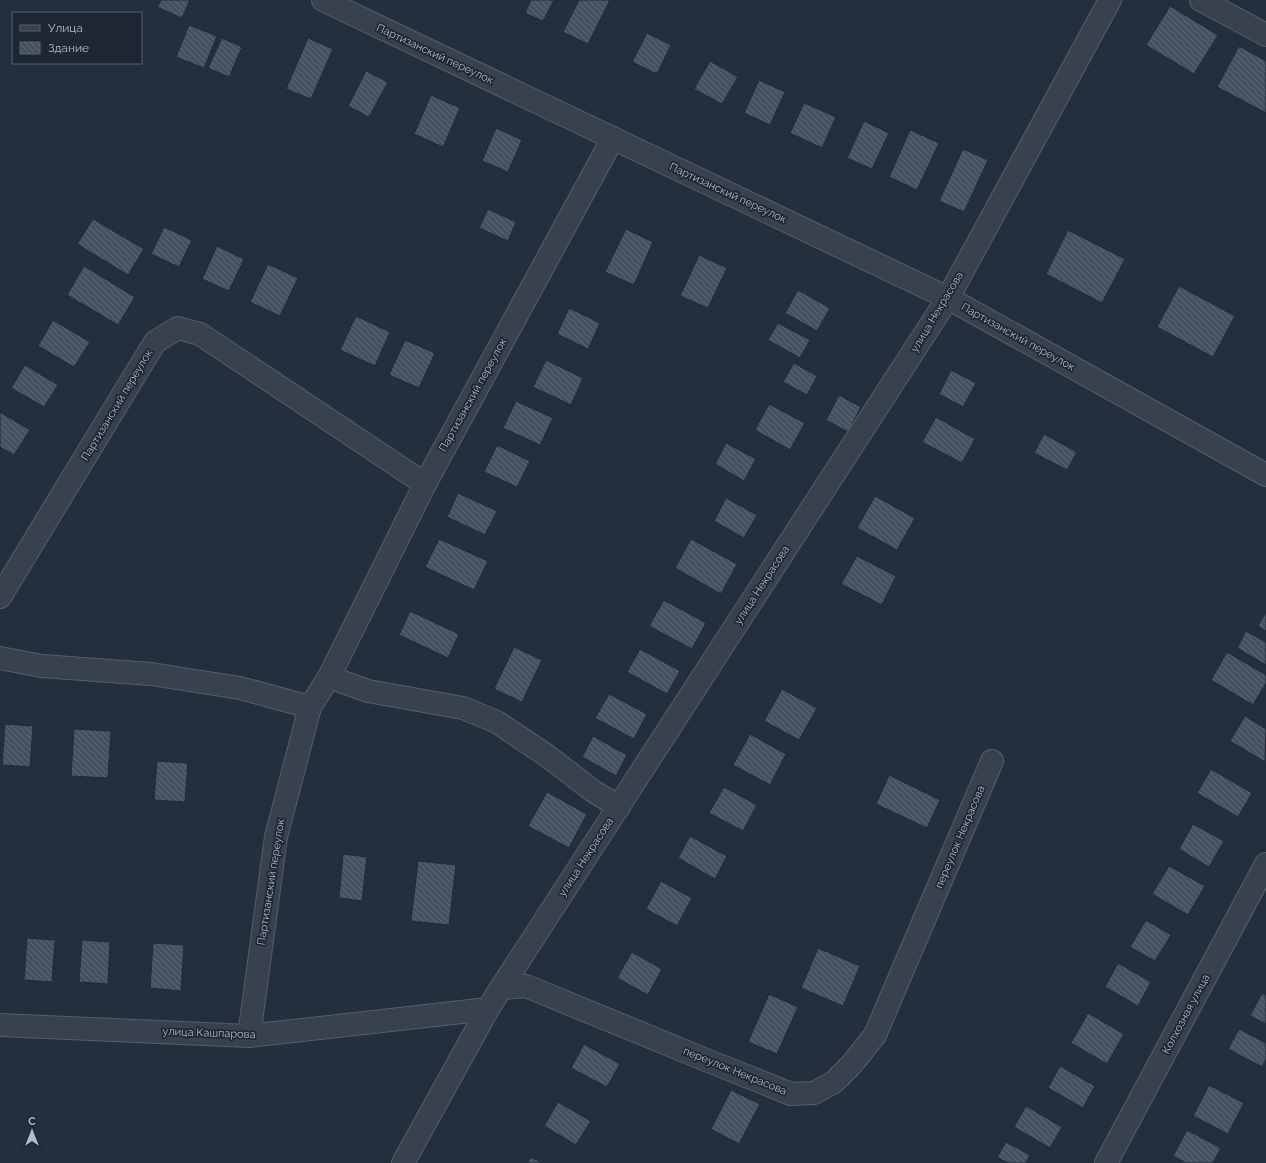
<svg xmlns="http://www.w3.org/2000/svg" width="1266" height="1163" viewBox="0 0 1266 1163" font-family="Raleway,sans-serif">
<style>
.building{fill:url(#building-back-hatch);stroke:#1f2835}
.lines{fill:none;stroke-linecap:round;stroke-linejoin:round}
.street-casing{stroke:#565f6c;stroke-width:24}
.street{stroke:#38414e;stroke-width:22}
.labels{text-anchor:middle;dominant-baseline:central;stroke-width:3.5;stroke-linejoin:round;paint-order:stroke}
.street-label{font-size:11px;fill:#b4bcc9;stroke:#1d2633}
</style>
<defs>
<pattern id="building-back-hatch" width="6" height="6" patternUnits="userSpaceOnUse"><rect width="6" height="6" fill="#455162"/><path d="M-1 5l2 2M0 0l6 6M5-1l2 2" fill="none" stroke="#5d6877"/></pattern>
</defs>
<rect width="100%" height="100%" fill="#242f3e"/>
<!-- building -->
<g class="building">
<polygon points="161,0 190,0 182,18 157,7"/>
<polygon points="531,0 554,0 543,21 525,13"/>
<polygon points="579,0 610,0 588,44 563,32"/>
<polygon points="1170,6 1218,35 1194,74 1146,45"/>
<polygon points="189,25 217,36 204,68 176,57"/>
<polygon points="647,33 671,45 657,74 632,62"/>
<polygon points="222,38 242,47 229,77 208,68"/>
<polygon points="308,38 333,49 311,99 286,89"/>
<polygon points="1239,46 1266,61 1266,113 1217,87"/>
<polygon points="710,61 738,77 722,104 694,89"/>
<polygon points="366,71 388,82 369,117 348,106"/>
<polygon points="759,80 785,92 770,125 744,113"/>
<polygon points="431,95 460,108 443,147 414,134"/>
<polygon points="804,103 836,117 822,148 790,133"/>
<polygon points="864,121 889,133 872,169 847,158"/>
<polygon points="496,128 522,140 508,172 482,161"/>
<polygon points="910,130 939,143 917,190 889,177"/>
<polygon points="963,149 988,160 964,212 939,201"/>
<polygon points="488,209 516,222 508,241 479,228"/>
<polygon points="93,219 144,249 128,275 77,244"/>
<polygon points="164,227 192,240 179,267 151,254"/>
<polygon points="626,229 653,242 634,285 605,272"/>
<polygon points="1068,230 1125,259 1102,303 1046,274"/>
<polygon points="217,246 244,259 229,291 202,279"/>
<polygon points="699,255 727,268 708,308 680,296"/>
<polygon points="268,264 298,278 280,316 250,302"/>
<polygon points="84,266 135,297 118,325 67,295"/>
<polygon points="1179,286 1235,316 1213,357 1157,327"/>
<polygon points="798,290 830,308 817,331 785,313"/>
<polygon points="569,308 600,323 588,349 557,334"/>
<polygon points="356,316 390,332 375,366 340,350"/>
<polygon points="53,320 90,342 74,367 38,346"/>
<polygon points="778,323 810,340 800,358 768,340"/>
<polygon points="405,340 435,353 419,388 389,375"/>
<polygon points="546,360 583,378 571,405 533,387"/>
<polygon points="794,363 817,376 807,395 783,382"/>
<polygon points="25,365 58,385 44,407 11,388"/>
<polygon points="951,370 976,383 963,407 939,394"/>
<polygon points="839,395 861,407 848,432 826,420"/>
<polygon points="516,401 553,418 540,445 503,428"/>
<polygon points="769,404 805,423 790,450 755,430"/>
<polygon points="0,412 30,430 14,455 0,447"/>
<polygon points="936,417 975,439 962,463 922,442"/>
<polygon points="1044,434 1077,452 1067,470 1034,453"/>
<polygon points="726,443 756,459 744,481 715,464"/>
<polygon points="497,445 530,461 517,487 484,472"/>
<polygon points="458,493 497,511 485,535 447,517"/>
<polygon points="875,496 915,518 897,550 857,528"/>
<polygon points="726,498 757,515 744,538 714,521"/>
<polygon points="439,539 488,561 474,590 425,567"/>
<polygon points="691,539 737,564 721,594 675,568"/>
<polygon points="857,556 896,576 882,605 841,584"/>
<polygon points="664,600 706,623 692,649 649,626"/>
<polygon points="410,611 459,634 448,658 399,635"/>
<polygon points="1266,612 1266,631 1258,626"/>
<polygon points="1246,631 1266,642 1266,665 1237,648"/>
<polygon points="514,647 542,660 522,702 494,689"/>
<polygon points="640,649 680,671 667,694 627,672"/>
<polygon points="1227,652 1266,675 1266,683 1253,705 1211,680"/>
<polygon points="782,689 817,708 799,740 764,721"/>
<polygon points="609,694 647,714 634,739 595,718"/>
<polygon points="1245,716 1266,729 1265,762 1230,741"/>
<polygon points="5,724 33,726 30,767 2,765"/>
<polygon points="74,729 111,731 108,778 71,776"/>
<polygon points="750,734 786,754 770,785 733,765"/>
<polygon points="593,736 627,755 616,776 582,757"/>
<polygon points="157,761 188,763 185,802 154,800"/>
<polygon points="1211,769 1252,793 1238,817 1197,793"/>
<polygon points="889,775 940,800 927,828 876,804"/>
<polygon points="724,787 757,805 743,831 709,813"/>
<polygon points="547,792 587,814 569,848 528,826"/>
<polygon points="1193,824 1224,841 1209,867 1179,849"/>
<polygon points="690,836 727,856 715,879 678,858"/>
<polygon points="343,854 367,857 362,901 339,898"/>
<polygon points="418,861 456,865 449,925 411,921"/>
<polygon points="1169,866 1205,886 1188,915 1152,894"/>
<polygon points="661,881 692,898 677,926 646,909"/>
<polygon points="1146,920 1171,935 1155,961 1130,947"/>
<polygon points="27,938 55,940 52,982 24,980"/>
<polygon points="82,940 110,942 108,984 79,982"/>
<polygon points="153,943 184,945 181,991 150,988"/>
<polygon points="818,948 860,966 843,1006 801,988"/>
<polygon points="632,952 662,969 648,995 617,978"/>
<polygon points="1118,963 1151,982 1138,1006 1105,987"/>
<polygon points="1262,993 1266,995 1266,1024 1250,1016"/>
<polygon points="769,994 798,1007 777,1054 748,1042"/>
<polygon points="1088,1013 1124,1034 1107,1064 1071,1043"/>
<polygon points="1239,1029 1266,1043 1266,1059 1262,1067 1228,1049"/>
<polygon points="584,1044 620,1064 607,1087 571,1068"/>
<polygon points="1060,1066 1095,1086 1083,1108 1048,1088"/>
<polygon points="1209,1085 1244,1103 1228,1134 1193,1116"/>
<polygon points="731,1090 760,1104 739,1144 711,1129"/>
<polygon points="558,1102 591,1121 576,1145 544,1126"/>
<polygon points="1026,1106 1062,1127 1050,1148 1014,1127"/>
<polygon points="1187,1130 1221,1148 1213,1163 1186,1163 1173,1156"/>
<polygon points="1006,1142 1030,1155 1026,1163 1008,1163 997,1157"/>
<polygon points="531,1157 542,1163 527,1163"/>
</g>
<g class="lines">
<!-- street casing -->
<g class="street-casing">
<g id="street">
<polyline points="323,0 948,298 1266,475"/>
<polyline points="1201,0 1266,35"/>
<polyline points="613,138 425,484 329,677 368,691 463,708 497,722 546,755 593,791 619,807"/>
<polyline points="0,597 155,342 178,328 200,334 425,484"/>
<polyline points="0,658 42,666 151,674 240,688 310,707"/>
<polyline points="501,988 526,986 711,1062 791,1094 814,1093 834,1082 852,1064 875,1035 992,761"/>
<polyline points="0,1025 249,1036 488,1009"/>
<polyline points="249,1036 276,837 310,707 329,677"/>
<polyline points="403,1163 488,1009 501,988 948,298 1110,0"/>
<polyline points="1106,1163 1266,864"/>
</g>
</g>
<!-- street -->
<use href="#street" class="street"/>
</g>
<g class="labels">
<!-- street labels -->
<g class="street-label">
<text transform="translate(435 54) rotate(25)">Партизанский переулок</text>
<text transform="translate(728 193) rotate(25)">Партизанский переулок</text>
<text transform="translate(937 312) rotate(-59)">улица Некрасова</text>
<text transform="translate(1018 337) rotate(29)">Партизанский переулок</text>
<text transform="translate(473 395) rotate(-61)">Партизанский переулок</text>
<text transform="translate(117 405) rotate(-59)">Партизанский переулок</text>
<text transform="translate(762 585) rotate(-57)">улица Некрасова</text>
<text transform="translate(960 837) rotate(-67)">переулок Некрасова</text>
<text transform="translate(586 857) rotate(-57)">улица Некрасова</text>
<text transform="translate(271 882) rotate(-81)">Партизанский переулок</text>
<text transform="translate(1186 1014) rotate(-62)">Колхозная улица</text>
<text transform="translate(209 1033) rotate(2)">улица Кашпарова</text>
<text transform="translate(735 1071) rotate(22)">переулок Некрасова</text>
</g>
</g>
<!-- legend -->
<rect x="12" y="12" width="130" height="52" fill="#1d2633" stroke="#59626f"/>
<rect x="20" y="25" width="20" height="6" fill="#38414e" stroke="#59626f"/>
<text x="48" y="32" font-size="12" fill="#b4bcc9">Улица</text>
<rect x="20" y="42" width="20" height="12" fill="url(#building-back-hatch)" stroke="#59626f"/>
<text x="48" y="52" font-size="12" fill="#b4bcc9">Здание</text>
<!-- north arrow -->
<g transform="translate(32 1131)" stroke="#1d2633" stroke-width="3" paint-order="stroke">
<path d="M0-3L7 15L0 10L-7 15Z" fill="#b4bcc9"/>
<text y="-6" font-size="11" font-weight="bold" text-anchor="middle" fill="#b4bcc9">С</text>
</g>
</svg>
